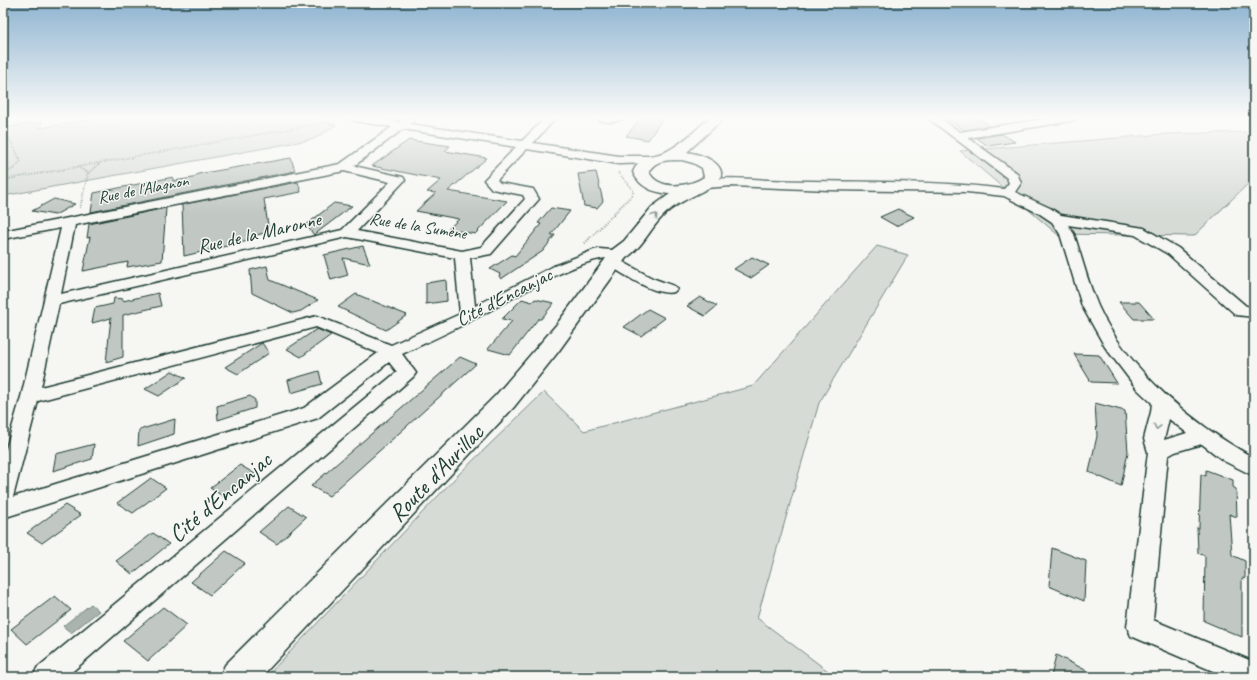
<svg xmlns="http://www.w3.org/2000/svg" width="1257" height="680" viewBox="0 0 1257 680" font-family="Caveat,sans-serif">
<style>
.green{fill:#d6dbd6;stroke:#7a8c85}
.water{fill:#aab3ae;stroke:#72847d}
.building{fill:#c1c8c3;stroke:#1f3d34}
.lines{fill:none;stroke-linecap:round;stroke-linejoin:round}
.minor-casing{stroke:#1f3d34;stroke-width:3}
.major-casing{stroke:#1f3d34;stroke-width:3}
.path{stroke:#1f3d34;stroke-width:2;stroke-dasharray:0.5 2;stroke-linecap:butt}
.minor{fill:#f6f6f2;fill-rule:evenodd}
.major{fill:#f6f6f2;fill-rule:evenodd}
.oneway{stroke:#8a9a93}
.labels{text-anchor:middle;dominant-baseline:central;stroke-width:3;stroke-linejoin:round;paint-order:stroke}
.far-street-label{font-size:17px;fill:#1f3d34;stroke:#f6f6f2}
.street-label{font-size:20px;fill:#1f3d34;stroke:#f6f6f2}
.near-street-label{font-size:24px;fill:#1f3d34;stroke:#f6f6f2}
</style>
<rect width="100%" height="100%" fill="#f6f6f2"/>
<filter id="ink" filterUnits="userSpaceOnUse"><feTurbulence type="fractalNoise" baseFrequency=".025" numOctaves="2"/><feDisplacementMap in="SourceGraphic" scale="8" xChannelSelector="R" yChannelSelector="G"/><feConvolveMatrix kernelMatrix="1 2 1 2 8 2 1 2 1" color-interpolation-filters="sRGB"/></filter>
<g filter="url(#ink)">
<!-- green -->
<g class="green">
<polygon points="101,118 319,118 322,119 325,123 336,125 314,139 3,196 3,128 42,122 40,128"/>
<polygon points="1254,132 1254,178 1194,236 1057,234 960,151 1166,134"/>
<polygon points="877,246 908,255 819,403 757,618 836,677 266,677 459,474 544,392 584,431 753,386"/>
</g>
<!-- water -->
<polygon class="water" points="91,604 99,611 71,633 63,626"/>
<!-- building -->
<g class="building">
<polygon points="641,118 663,118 648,140 626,136"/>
<polygon points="946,118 978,118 990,126 964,130"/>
<polygon points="1002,134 1015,142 988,146 977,138"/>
<polygon points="409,140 450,146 445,151 487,158 448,191 507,201 475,234 448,229 459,219 416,211 436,193 427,192 441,180 372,166"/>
<polygon points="291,158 295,171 91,212 94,193 173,177 173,181 193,178 198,174"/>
<polygon points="596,172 603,201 597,208 584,206 578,174"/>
<polygon points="298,182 301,192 264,199 269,232 248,237 248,241 184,256 182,205 180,205"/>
<polygon points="54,199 75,204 55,215 32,211"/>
<polygon points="334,203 352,206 314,235 306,225"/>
<polygon points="166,208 162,261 127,267 128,262 83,271 90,237 87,238 89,224"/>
<polygon points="551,208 570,211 551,235 555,235 543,251 501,279 499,276 500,274 490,269 512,255 515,256 541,224 538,223"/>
<polygon points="898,209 914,217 896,226 880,217"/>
<polygon points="363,246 370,264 343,258 348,275 331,280 324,255"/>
<polygon points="752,257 769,265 751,278 734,269"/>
<polygon points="267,266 270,280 318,300 301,311 293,313 252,293 250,270"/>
<polygon points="446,280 447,301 426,304 426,283"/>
<polygon points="158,293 161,306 123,315 123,357 106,362 111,318 92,323 95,308 113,304 114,298 123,299 123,301"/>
<polygon points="356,294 392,309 407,315 386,330 338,307"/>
<polygon points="700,297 717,306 705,316 687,306"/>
<polygon points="522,299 532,302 535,299 554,303 541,319 538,319 510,355 488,349 512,321 502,319"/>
<polygon points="1119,302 1139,302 1154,319 1134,319"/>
<polygon points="648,309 665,318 641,336 624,327"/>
<polygon points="317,329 331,335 301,357 287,349"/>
<polygon points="262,343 269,353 238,374 225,367"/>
<polygon points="1074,354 1099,355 1117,383 1091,382"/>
<polygon points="460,357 476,364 329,496 311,486"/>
<polygon points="172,371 186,378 159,396 145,389"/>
<polygon points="319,371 322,384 291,393 288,380"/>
<polygon points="250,396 255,400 255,408 218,420 217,406"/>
<polygon points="1095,403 1125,411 1128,452 1121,486 1089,472 1097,436"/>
<polygon points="175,419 174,434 138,446 139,430"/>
<polygon points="94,444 92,459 53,471 56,454"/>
<polygon points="240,465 255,474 226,498 210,488"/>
<polygon points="1206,470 1233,480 1233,487 1236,489 1237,517 1229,514 1232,555 1245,561 1245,579 1242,578 1242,637 1204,621 1205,556 1198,553 1197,527 1199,528 1201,474 1206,476"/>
<polygon points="151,478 166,488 133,513 117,503"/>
<polygon points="65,505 81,515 42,543 27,533"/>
<polygon points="289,506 306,517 277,544 259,532"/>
<polygon points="153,533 169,544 132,574 116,561"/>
<polygon points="1052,548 1086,561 1084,601 1049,586"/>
<polygon points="226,551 245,563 210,595 191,582"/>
<polygon points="55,596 71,610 27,644 11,629"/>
<polygon points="163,607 187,625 148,661 123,641"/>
<polygon points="1056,655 1099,677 1051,677"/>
</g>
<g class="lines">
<!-- minor casing -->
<g class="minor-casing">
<g id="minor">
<path d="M350 118H377L399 122 404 118H416L410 124 522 141 545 118H556L533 143 619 156H658L660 159 658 162 654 163 619 164 527 149 497 180 500 183 533 189 539 199 491 254 470 258 475 306 554 266 594 250 599 249 624 251 626 254 624 257 616 258 652 278 674 286 677 289 674 292C656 297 624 274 608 265L606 262 611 258C581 256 506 303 476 318 452 331 427 342 402 354L416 373 413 377 66 677H33L37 668 397 372 389 362 318 418 3 518V459L21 397 61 228 3 239V231L340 164 392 127 355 121ZM403 129 516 147 484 180 492 189 523 195 525 199 481 247 462 251 357 231 405 180 403 177 354 166ZM344 171 390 182 342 230 61 294 75 225ZM347 237 455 258 460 314 391 345 317 316 41 387 59 304ZM316 327 378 353 304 408 13 497 38 401Z"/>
<path d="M596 118H624C619 123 601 123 596 118Z"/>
<path d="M928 118H940L960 132 1049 118H1076L1071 121 968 138 1017 173 1021 183 1015 192 1050 208 1061 215 1144 228 1178 248 1246 306 1254 307V317L1236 315 1168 254 1135 235 1068 225 1074 234C1082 258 1088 283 1098 306 1127 370 1194 425 1254 458V476L1224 461 1202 444 1175 452 1168 456 1153 620 1254 662V677H1227L1131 636 1127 627 1148 452 1144 439 1151 412 1152 403 1137 389 1105 347 1082 306 1060 234 1052 222 1040 214 1004 196 967 192 829 190 731 186 706 188 700 184C706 175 756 179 768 180 847 183 926 179 1004 189L1009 183 1007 178ZM1169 419 1187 433 1164 440Z"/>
</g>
</g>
<!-- major casing -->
<g class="major-casing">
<path id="major" d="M709 118H724L687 152C700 154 731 164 718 182 701 194 681 199 665 214 650 228 643 247 626 258L558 352 514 407 261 677H220L225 665 496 395 557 324 612 250 624 241 652 207 670 194C653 192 640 188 633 172 642 151 654 159 669 150 684 142 696 130 709 118ZM682 160 693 163 702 168 704 177C689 187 658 191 649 172 654 159 671 160 682 160Z"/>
</g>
<!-- path -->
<g class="path">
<polyline points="3,134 7,134 21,161 13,169 3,174"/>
<polyline points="78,167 88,173 100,163"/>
<polyline points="3,180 335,121 341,118"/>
<polyline points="80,208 88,173"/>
<polyline points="585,243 633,194 633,190 618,172"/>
</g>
<!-- minor -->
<use href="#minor" class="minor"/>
<!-- major -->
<use href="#major" class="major"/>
</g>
<!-- one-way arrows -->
<defs><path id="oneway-chevron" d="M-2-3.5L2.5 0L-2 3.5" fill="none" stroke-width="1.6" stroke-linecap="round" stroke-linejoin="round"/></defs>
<g class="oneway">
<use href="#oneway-chevron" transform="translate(655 216) rotate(-50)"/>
<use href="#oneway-chevron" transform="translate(1157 427) rotate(104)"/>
</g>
</g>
<!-- sky -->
<linearGradient id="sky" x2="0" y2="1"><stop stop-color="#8fb4d1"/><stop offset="0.55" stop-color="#fbfbf9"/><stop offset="1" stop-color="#fbfbf9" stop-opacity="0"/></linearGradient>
<rect width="1257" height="214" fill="url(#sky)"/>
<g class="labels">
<!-- far-street labels -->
<g class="far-street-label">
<text transform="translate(143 189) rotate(-11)">Rue de l'Alagnon</text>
<text transform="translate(418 226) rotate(9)">Rue de la Sumène</text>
</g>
<!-- street labels -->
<g class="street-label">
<text transform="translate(259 233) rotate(-13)">Rue de la Maronne</text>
<text transform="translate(504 297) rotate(-27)">Cité d'Encanjac</text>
</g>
<!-- near-street labels -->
<g class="near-street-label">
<text transform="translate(436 473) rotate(-46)">Route d'Aurillac</text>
<text transform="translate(220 497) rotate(-40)">Cité d'Encanjac</text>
</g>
</g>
<!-- margin -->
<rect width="1257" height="680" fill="none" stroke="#f6f6f2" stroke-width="16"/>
<rect x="8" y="8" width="1241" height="664" fill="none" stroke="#1f3d34" stroke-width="1.5" filter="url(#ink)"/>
</svg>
